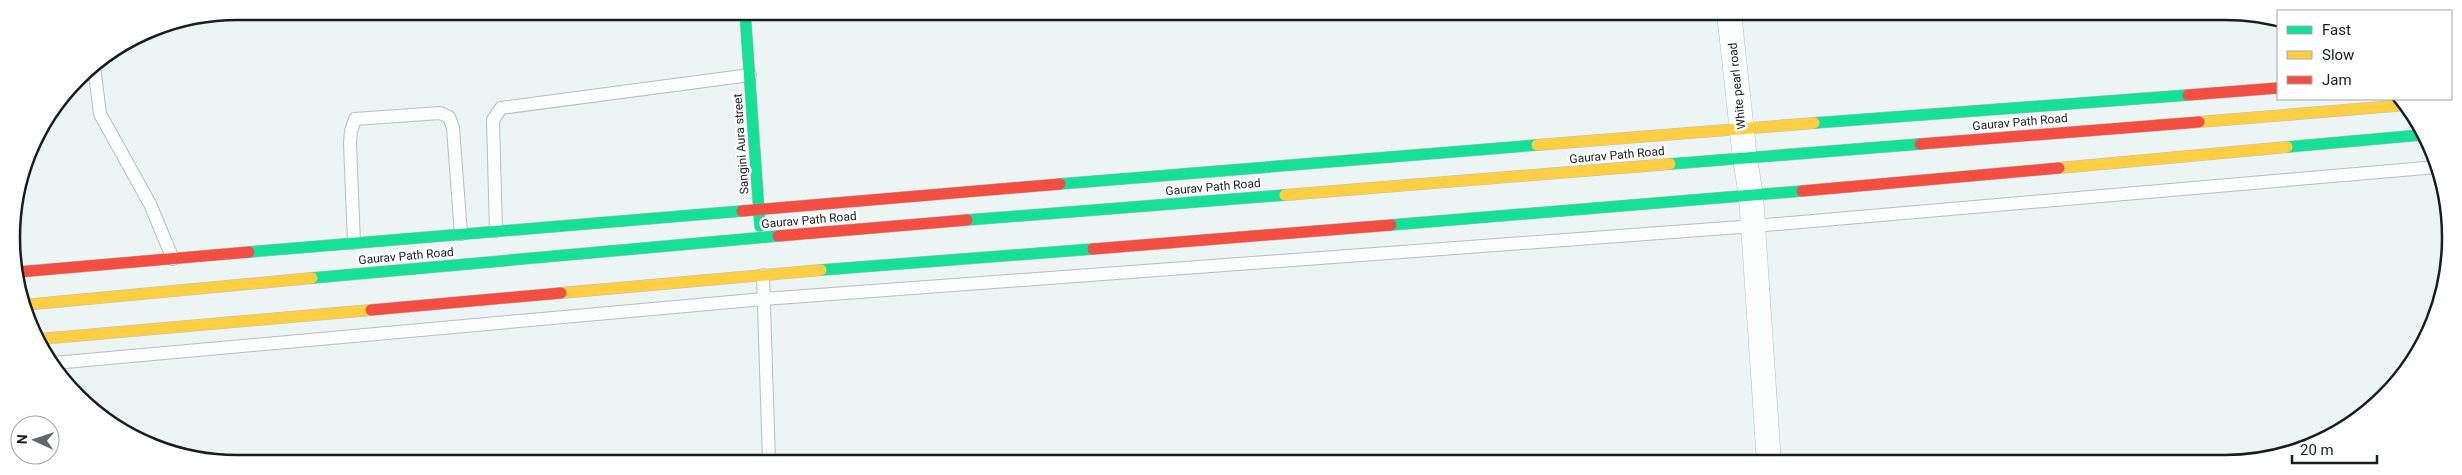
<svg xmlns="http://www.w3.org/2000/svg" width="2462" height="475" viewBox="0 0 2462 475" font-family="Roboto,sans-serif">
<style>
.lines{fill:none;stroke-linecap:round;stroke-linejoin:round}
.lane-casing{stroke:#b8bebe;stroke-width:14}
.street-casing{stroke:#b8bebe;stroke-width:25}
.fast-casing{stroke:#b8bebe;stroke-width:12}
.slow-casing{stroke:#b8bebe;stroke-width:12}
.jam-casing{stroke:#b8bebe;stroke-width:12}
.lane{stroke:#fcfdfd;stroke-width:12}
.street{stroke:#fcfdfd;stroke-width:24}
.fast{stroke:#16e098;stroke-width:11}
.slow{stroke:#ffcf43;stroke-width:11}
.jam{stroke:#f24e42;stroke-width:11}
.labels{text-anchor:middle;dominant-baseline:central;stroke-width:5;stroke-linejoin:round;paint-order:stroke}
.street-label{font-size:12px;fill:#181d1d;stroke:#fff}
.rim{fill:none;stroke:#181d1d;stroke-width:2.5}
</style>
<rect width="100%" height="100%" fill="#ecf4f4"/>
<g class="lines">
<!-- lane casing -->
<g class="lane-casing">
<g id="lane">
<polyline points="94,66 100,114 150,204 173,259"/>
<polyline points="496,231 493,120 501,108 750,75"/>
<polyline points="354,243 350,143 351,131 355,119 440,113 449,117 453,128 461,234"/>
<polyline points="763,275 769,462"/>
<polyline points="54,363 764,299 1754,226 2437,167"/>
</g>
</g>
<!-- street casing -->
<g class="street-casing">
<polyline id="street" points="1729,13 1745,159 1751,196 1769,463"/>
</g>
<!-- fast casing -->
<g class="fast-casing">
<g id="fast">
<polyline points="745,12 760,226"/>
<polyline points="1814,123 2188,95"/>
<polyline points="2287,147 2421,135"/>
<polyline points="1670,164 1920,144"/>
<polyline points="1060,184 1537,145"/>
<polyline points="967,220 1285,195"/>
<polyline points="1391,225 1802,191"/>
<polyline points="249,252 742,211"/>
<polyline points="821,270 1093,249"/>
<polyline points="312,278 778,236"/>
</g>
</g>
<!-- slow casing -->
<g class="slow-casing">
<g id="slow">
<polyline points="2199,122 2406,105"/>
<polyline points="1537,145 1814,123"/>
<polyline points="2059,168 2287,147"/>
<polyline points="1285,195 1670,164"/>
<polyline points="561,293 821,270"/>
<polyline points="23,305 312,278"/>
<polyline points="40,339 371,310"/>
</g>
</g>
<!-- jam casing -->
<g class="jam-casing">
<g id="jam">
<polyline points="2188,95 2278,88"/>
<polyline points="1920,144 2199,122"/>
<polyline points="1802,191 2059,168"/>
<polyline points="742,211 1060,184"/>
<polyline points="778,236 967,220"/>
<polyline points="1093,249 1391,225"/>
<polyline points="18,272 249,252"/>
<polyline points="371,310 561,293"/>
</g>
</g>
<!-- lane -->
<use href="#lane" class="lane"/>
<!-- street -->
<use href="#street" class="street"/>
<!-- fast -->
<use href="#fast" class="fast"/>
<!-- slow -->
<use href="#slow" class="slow"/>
<!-- jam -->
<use href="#jam" class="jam"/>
</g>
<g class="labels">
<!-- street labels -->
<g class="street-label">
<text transform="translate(1737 86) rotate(-96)">White pearl road</text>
<text transform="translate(2020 122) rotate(-5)">Gaurav Path Road</text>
<text transform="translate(741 144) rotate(-94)">Sangini Aura street</text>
<text transform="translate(1617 155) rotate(-5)">Gaurav Path Road</text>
<text transform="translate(1213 187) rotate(-5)">Gaurav Path Road</text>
<text transform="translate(809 220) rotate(-5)">Gaurav Path Road</text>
<text transform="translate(406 256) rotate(-5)">Gaurav Path Road</text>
</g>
</g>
<!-- crop -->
<path d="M0 0H2462V475H0ZM237 20H2225A217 217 0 0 1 2442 237V238A217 217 0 0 1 2225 455H237A217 217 0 0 1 20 238V237A217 217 0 0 1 237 20Z" fill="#fff" fill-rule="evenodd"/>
<path class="rim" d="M237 20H2225A217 217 0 0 1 2442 237V238A217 217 0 0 1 2225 455H237A217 217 0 0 1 20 238V237A217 217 0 0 1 237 20Z"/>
<!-- legend -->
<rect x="2277" y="10" width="175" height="90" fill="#ffffff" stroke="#a3a5a5"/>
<rect x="2287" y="26" width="25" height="8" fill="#16e098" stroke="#a3a5a5"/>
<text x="2322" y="35" font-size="15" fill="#181d1d">Fast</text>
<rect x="2287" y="51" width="25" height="8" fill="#ffcf43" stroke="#a3a5a5"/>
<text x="2322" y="60" font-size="15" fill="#181d1d">Slow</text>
<rect x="2287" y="76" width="25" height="8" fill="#f24e42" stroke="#a3a5a5"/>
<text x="2322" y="85" font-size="15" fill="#181d1d">Jam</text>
<!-- north arrow -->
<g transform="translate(35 440) rotate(273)"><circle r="24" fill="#ffffff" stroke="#a3a5a5"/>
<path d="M0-4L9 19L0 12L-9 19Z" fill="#626868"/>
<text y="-8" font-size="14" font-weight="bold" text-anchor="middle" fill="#181d1d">N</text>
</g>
<!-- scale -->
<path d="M2292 455v8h85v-8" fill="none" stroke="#181d1d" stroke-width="2.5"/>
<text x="2300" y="455" font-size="15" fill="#181d1d" stroke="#ffffff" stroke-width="4" paint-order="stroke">20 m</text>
</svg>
